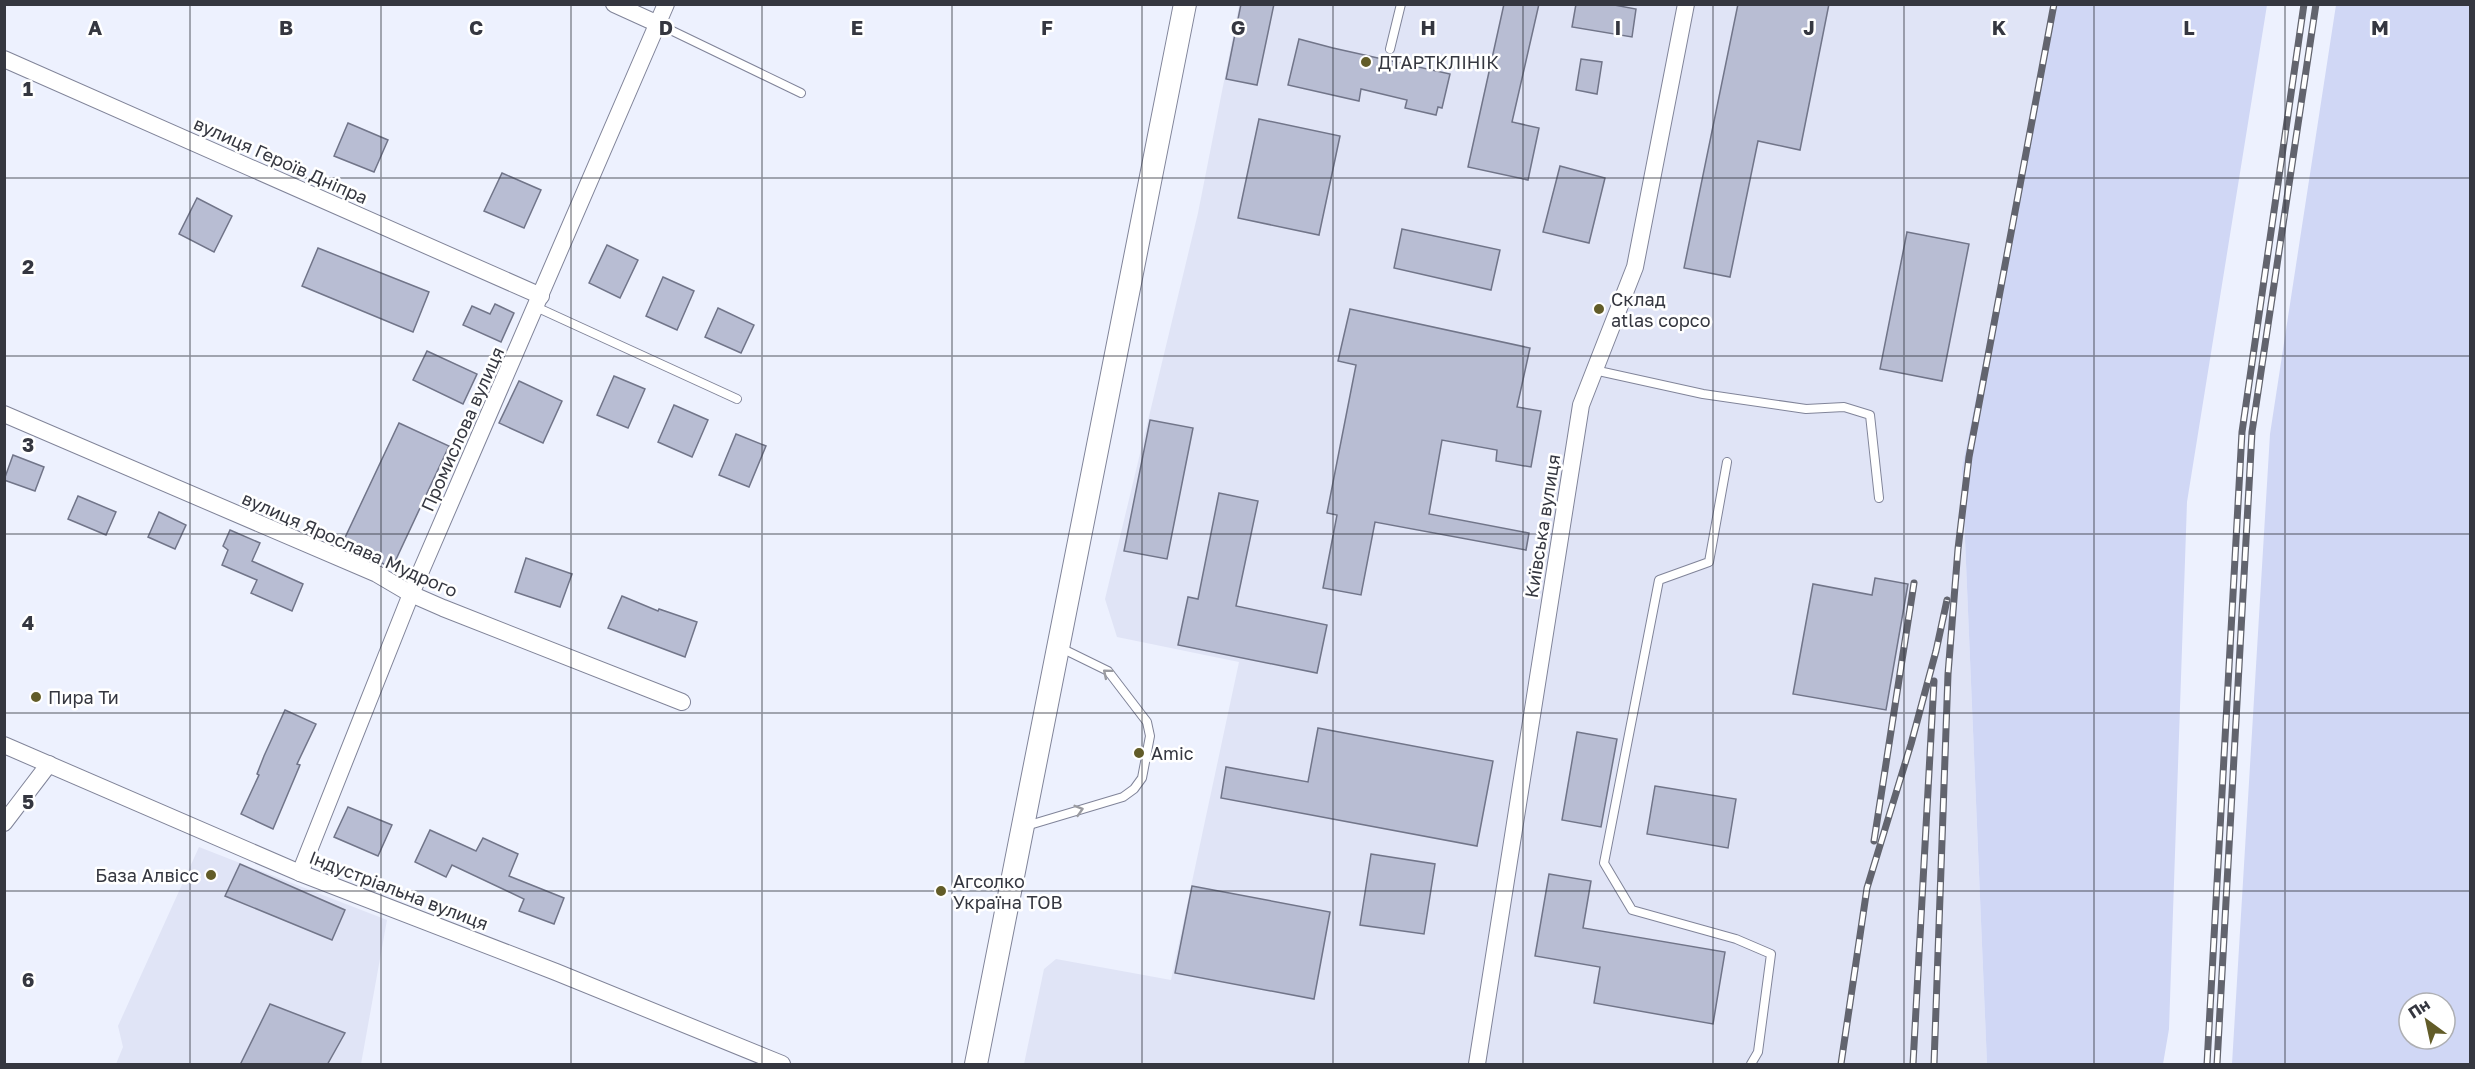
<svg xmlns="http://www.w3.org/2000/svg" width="2475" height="1069" viewBox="0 0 2475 1069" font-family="'Golos Text',sans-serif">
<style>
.built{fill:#e0e4f6}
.green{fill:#d0d7f5;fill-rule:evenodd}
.building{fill:#b8bdd3;stroke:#717589;stroke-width:1.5}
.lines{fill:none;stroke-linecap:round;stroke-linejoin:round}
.service-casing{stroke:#808499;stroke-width:10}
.minor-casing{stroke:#808499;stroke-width:18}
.secondary-casing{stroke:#808499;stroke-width:24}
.service{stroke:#fff;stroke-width:8}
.minor{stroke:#fff;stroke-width:16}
.secondary{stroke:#fff;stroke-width:22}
.rail-casing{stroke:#62646e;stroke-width:7}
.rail{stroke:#fff;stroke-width:4.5;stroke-dasharray:14;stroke-linecap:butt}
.oneway{stroke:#9a9ba0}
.grid{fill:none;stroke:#353740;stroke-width:1.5;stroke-opacity:0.55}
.poi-dot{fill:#625c28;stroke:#fff;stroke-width:2}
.labels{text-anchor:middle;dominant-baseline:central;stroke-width:5;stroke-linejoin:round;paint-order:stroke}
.poi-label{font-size:18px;fill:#353740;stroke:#fff;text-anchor:start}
.street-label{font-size:18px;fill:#353740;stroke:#fff}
.grid-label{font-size:20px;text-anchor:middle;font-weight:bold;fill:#353740;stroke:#fff;stroke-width:5;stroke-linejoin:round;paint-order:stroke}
</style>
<rect width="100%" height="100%" fill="#edf1fe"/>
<!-- built -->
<g class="built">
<polygon points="1239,5 2054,5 1962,468 1987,1064 1024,1064 1044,969 1056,959 1171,980 1239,662 1117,637 1105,599 1198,213"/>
<polygon points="199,847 387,920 361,1064 116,1064 123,1047 118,1026"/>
</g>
<!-- green -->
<g class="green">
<polygon points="2054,4 2267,5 2187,502 2169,1029 2163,1064 1987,1064 1962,468"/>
<path d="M2336 5H2470V1064H2232L2270 434ZM2409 1003H2445V1039H2409Z"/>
</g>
<!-- building -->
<g class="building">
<polygon points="1241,4 1274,4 1257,85 1226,79"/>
<polygon points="1504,4 1539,4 1512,122 1539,128 1528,180 1468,167"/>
<polygon points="1576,4 1609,4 1636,9 1632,37 1572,27"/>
<polygon points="1738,4 1829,4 1800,150 1758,141 1730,277 1684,268"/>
<polygon points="1299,39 1333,48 1450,74 1442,108 1438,107 1436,115 1405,108 1407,100 1361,89 1359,101 1288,85"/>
<polygon points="1581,59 1602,62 1597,94 1576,90"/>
<polygon points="1259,119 1340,136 1319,235 1238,218"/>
<polygon points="348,123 388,140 374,172 334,156"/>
<polygon points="1560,166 1605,178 1589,243 1543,232"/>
<polygon points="502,173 541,190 524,228 484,211"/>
<polygon points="197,198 232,216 214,252 179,234"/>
<polygon points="1402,229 1500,250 1491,290 1394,268"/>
<polygon points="1907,232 1969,244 1942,381 1880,369"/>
<polygon points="607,245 638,260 620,298 589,283"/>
<polygon points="318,248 429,292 413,332 302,286"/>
<polygon points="663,277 694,291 677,330 646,316"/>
<polygon points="495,304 514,313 501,342 463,325 472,306 490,314"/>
<polygon points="718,308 754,325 741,353 705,337"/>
<polygon points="1350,309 1530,348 1517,407 1541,411 1531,467 1496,461 1497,450 1442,440 1429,514 1529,533 1526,550 1375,522 1361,595 1323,588 1337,515 1327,513 1356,365 1338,361"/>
<polygon points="427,351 477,374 463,404 413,380"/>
<polygon points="614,376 645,389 628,428 597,415"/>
<polygon points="519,381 562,401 543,443 499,423"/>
<polygon points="674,405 708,420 692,457 658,442"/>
<polygon points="1150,420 1193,428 1167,559 1124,551"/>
<polygon points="399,423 449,446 392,568 342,544"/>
<polygon points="736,434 766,446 749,487 719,475"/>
<polygon points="13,455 44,467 35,491 4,480"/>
<polygon points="1219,493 1258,501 1236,606 1327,625 1317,673 1178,645 1188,597 1198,599"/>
<polygon points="78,496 116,512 106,535 68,519"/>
<polygon points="159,512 186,525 175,549 148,537"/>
<polygon points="230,530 260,543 252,561 303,584 292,611 251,593 257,580 222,565 228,550 223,546"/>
<polygon points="526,558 572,574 560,607 515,592"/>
<polygon points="1875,578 1908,584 1886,710 1793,694 1813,584 1872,595"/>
<polygon points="622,596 658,611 659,609 697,622 685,657 608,628"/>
<polygon points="285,710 316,724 297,764 300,765 273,829 241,814 259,775 257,774 264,756"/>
<polygon points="1318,728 1493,761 1477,846 1221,798 1226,767 1308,782"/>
<polygon points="1577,732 1617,739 1601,827 1562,820"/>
<polygon points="1655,786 1736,799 1728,848 1647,834"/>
<polygon points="348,807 392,825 378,856 334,837"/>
<polygon points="430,830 476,851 483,838 518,854 509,876 564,898 554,924 519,911 524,899 452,865 446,877 415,862"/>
<polygon points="1371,854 1435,864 1424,934 1360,925"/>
<polygon points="240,864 345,910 332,940 225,896"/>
<polygon points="1549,874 1591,881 1583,928 1725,952 1713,1024 1594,1003 1600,967 1535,956"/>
<polygon points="1192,886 1330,912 1314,999 1175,973"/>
<polygon points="270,1004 345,1033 327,1065 240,1065"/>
</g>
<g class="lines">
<!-- service casing -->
<g class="service-casing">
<g id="service">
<polyline points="658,24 801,93"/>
<polyline points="1390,49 1401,4"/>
<polyline points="536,307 737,399"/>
<polyline points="1594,370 1703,394 1806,409 1844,407 1870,415 1879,498"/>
<polyline points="1727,462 1709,562 1659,580 1604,863 1632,910 1736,939 1771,954 1758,1052 1751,1064"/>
<polyline points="1026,826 1123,797 1134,789 1142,778 1150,736 1147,722 1108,671 1059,647"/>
</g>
</g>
<!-- minor casing -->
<g class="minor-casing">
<g id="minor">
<polyline points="614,4 658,24"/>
<polyline points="4,59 541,296"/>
<polyline points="4,414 377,574 411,594 443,608 682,702"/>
<polyline points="4,745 300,873 556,972 782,1064"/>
<polyline points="4,823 49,764"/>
<polyline points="300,873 411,594 666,4"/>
<polyline points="1477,1064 1581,405 1635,267 1686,4"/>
</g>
</g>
<!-- secondary casing -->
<g class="secondary-casing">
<polyline id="secondary" points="976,1064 1185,4"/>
</g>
<!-- service -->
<use href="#service" class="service"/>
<!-- minor -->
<use href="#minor" class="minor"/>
<!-- secondary -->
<use href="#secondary" class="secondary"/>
<!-- rail casing -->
<g class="rail-casing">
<g id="rail">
<polyline points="1874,841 1914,583"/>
<polyline points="1841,1064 1867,888 1911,744 1936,651 1947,600"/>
<polyline points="1913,1064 1934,681"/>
<polyline points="1934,1064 1948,674 1958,549 1969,457 2054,4"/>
<polyline points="2207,1064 2242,432 2304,4"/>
<polyline points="2217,1064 2252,432 2316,4"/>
</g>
</g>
<!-- rail -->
<use href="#rail" class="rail"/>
</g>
<!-- one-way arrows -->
<defs><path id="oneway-chevron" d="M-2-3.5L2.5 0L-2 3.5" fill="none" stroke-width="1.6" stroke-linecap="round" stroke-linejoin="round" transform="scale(1.5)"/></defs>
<g class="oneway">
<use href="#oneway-chevron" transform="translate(1107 673) rotate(-140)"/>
<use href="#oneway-chevron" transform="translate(1079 810) rotate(-17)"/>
</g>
<!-- grid -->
<path class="grid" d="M190 4V1064M381 4V1064M571 4V1064M762 4V1064M952 4V1064M1142 4V1064M1333 4V1064M1523 4V1064M1713 4V1064M1904 4V1064M2094 4V1064M2285 4V1064M4 178H2470M4 356H2470M4 534H2470M4 713H2470M4 891H2470"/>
<!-- markers -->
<g class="poi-dot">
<circle cx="1366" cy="62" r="6"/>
<circle cx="1599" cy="309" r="6"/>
<circle cx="36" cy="697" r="6"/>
<circle cx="1139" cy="753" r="6"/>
<circle cx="211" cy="875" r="6"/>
<circle cx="941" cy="891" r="6"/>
</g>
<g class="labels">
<!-- poi labels -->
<g class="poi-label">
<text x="1378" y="62">ДТАРТКЛІНІК</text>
<text x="1611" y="299">Склад<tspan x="1611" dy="21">atlas copco</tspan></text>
<text x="48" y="697">Пира Ти</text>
<text x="1151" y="753">Amic</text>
<text x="199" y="875" text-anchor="end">База Алвісс</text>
<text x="953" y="881">Агсолко<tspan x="953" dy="21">Україна ТОВ</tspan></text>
</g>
<!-- street labels -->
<g class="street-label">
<text transform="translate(281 160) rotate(24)">вулиця Героїв Дніпра</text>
<text transform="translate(462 429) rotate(-66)">Промислова вулиця</text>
<text transform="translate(1542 526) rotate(-81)">Київська вулиця</text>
<text transform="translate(350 544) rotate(24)">вулиця Ярослава Мудрого</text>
<text transform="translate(399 890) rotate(21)">Індустріальна вулиця</text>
</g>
</g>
<g class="grid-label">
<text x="95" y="35">A</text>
<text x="286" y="35">B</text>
<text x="476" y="35">C</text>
<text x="666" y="35">D</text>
<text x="857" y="35">E</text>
<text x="1047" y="35">F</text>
<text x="1238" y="35">G</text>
<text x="1428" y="35">H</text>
<text x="1618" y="35">I</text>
<text x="1809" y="35">J</text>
<text x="1999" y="35">K</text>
<text x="2189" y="35">L</text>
<text x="2380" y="35">M</text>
<text x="28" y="96">1</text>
<text x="28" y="274">2</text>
<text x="28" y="452">3</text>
<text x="28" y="630">4</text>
<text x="28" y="809">5</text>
<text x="28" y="987">6</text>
</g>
<!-- border -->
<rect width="2475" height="1069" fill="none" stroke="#353740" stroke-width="12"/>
<!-- north arrow -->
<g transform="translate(2427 1021) rotate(327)"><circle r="28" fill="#ffffff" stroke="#aeafb3" stroke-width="1.5"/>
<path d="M0-4.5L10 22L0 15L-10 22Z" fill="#625c28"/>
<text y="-9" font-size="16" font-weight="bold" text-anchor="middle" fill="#353740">Пн</text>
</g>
</svg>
